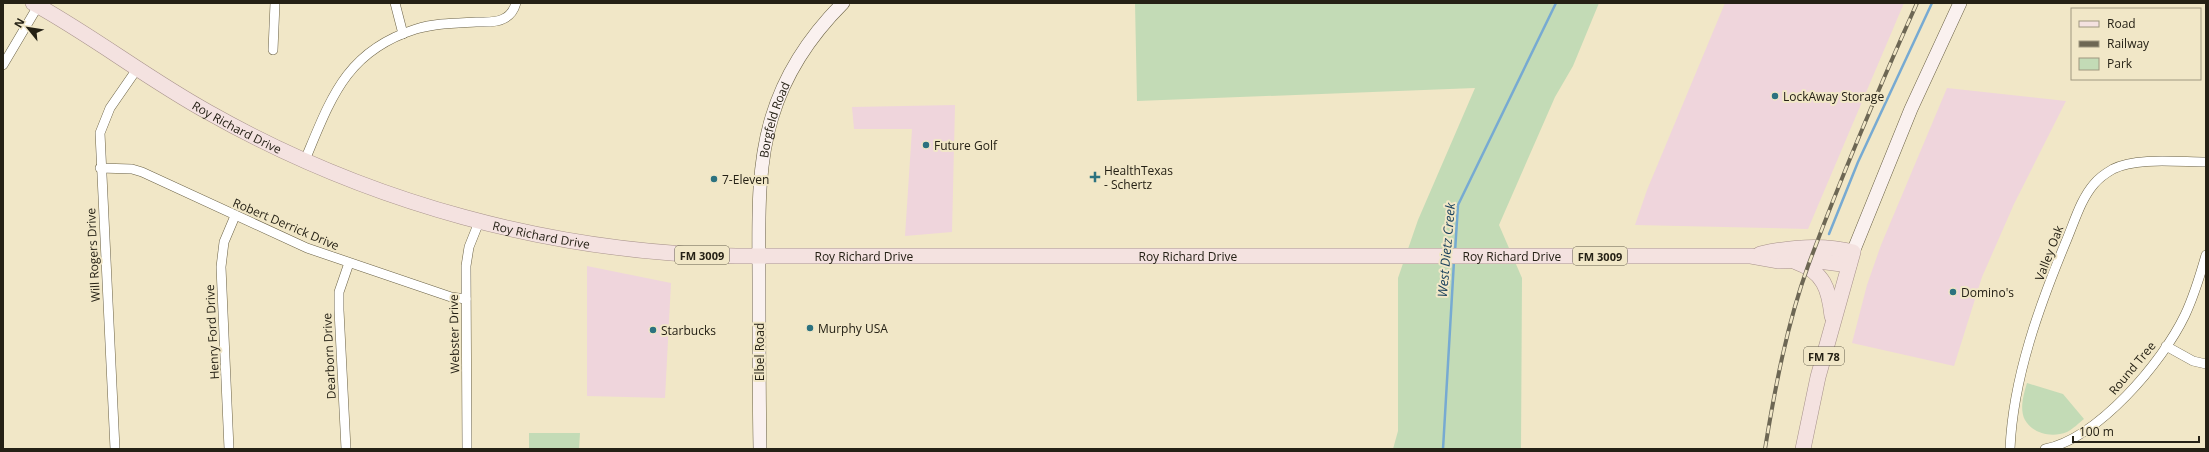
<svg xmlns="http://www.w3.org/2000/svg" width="2209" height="452" viewBox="0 0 2209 452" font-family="'Open Sans',sans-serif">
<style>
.commercial{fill:#efd5dc}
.green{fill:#c3dbb6}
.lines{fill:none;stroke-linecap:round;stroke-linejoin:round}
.stream{stroke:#77aad2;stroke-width:2.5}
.street-casing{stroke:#6a6145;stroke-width:10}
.secondary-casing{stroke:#6a6145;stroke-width:14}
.primary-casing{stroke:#a7928b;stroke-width:16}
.street{stroke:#fff;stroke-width:9}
.secondary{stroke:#faf1ef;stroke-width:13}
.primary{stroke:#f4e2e0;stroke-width:15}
.rail-casing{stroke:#6d6754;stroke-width:4}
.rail{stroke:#f1e7c7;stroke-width:2.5;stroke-dasharray:8;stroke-linecap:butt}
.poi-dot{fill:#2c727f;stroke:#f1e7c7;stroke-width:1.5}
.labels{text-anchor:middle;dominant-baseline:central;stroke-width:4;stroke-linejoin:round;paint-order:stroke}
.shield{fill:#f1e7c7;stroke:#625c4a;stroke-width:1}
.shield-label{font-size:11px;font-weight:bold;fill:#252115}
.poi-label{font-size:12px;fill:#252115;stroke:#f1e7c7;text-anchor:start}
.street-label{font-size:12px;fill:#252115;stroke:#f1e7c7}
.water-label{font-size:13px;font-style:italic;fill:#173f5b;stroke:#f1e7c7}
</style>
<rect width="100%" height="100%" fill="#f1e7c7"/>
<!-- commercial -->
<g class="commercial">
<polygon points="1725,3 1904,3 1808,229 1635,225 1647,190"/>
<polygon points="1947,88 2066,101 2014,204 1982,277 1954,366 1852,343 1867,285 1881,245"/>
<polygon points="955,105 952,232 905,236 912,129 854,129 852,107"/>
<polygon points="587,266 671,283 665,398 587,396"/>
</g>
<!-- green -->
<g class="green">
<polygon points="1135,3 1599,3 1573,66 1555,97 1499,225 1522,278 1521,449 1393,449 1398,431 1398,278 1418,220 1475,88 1137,101"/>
<path d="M2027 383 2063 394 2084 419C2079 423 2073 429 2067 432 2052 438 2033 434 2025 420 2019 409 2024 393 2027 383Z"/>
<polygon points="529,433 580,433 579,449 529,449"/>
</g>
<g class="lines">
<!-- stream -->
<g class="stream">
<polyline points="1829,234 1858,162 1932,3"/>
<polyline points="1455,252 1458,205 1556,3"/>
<polyline points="1443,449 1454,261"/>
</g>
<!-- street casing -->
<g class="street-casing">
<g id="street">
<polyline points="395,3 403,34"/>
<polyline points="273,50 275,3"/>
<polyline points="3,65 38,6"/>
<path d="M305 160C331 98 346 51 416 29 435 23 457 23 476 22 485 22 496 23 503 19 510 16 514 10 516 3"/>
<polyline points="100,168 132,169 142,172 307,248 451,297 466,299"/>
<polyline points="2166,346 2193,361 2206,364"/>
<polyline points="115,449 100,133 110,108 137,69"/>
<polyline points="229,449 221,267 224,242 235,216"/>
<polyline points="346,449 339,310 339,292 349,263"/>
<polyline points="467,449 466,266 469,247 479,222"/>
<path d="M2010 449C2013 377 2040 304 2067 239 2075 220 2081 199 2094 184 2099 178 2106 173 2113 169 2136 157 2179 162 2206 162"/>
<path d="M2045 449C2098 438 2162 363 2185 315 2194 296 2200 276 2206 255"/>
</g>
</g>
<!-- secondary casing -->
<g class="secondary-casing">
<g id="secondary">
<polyline points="1853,252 1911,109 1960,3"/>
<path id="s1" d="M760 449C759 393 759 336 759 280 759 227 756 169 772 117 785 74 811 35 843 3"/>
</g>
</g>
<!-- primary casing -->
<g class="primary-casing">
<g id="primary">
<path id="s2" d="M33 3C93 36 148 79 208 112 369 203 552 253 736 256H1751L1779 261 1811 260 1849 265"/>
<path d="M1760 254C1791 247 1822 244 1853 252L1818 377 1803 449"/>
<path d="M1796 262C1824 272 1829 289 1832 316"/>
</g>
</g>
<!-- street -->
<use href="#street" class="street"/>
<!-- secondary -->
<use href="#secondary" class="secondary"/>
<!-- primary -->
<use href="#primary" class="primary"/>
<!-- rail casing -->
<g class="rail-casing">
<path id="rail" d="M1765 449C1775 388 1787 324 1808 266 1841 177 1878 90 1917 3"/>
</g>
<!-- rail -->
<use href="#rail" class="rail"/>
</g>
<!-- markers -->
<g class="poi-dot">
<circle cx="1775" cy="96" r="4"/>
<circle cx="926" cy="145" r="4"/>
<path d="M1093 171h4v4h4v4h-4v4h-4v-4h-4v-4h4z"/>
<circle cx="714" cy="179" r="4"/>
<circle cx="1953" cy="292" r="4"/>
<circle cx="810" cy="328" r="4"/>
<circle cx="653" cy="330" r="4"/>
</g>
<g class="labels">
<!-- shield labels -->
<g class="shield">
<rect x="675" y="246" width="54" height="18" rx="3"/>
<rect x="1573" y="247" width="54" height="18" rx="3"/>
<rect x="1804" y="347" width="40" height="18" rx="3"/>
</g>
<g class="shield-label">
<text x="702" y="255">FM 3009</text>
<text x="1600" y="256">FM 3009</text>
<text x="1824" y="356">FM 78</text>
</g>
<!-- poi labels -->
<g class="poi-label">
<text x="1783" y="96">LockAway Storage</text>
<text x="934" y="145">Future Golf</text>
<text x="1104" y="170">HealthTexas<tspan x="1104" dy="14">- Schertz</tspan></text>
<text x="722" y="179">7-Eleven</text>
<text x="1961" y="292">Domino's</text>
<text x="818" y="328">Murphy USA</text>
<text x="661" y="330">Starbucks</text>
</g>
<!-- street labels -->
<g class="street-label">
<text stroke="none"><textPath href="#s1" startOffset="331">Borgfeld Road</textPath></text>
<text stroke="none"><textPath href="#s2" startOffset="239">Roy Richard Drive</textPath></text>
<text transform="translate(286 224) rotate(23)">Robert Derrick Drive</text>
<text stroke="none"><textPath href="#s2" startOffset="563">Roy Richard Drive</textPath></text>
<text transform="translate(2049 253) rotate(-69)">Valley Oak</text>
<text transform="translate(93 255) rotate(-93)">Will Rogers Drive</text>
<text stroke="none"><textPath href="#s2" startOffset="1211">Roy Richard Drive</textPath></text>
<text stroke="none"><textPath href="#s2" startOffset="1535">Roy Richard Drive</textPath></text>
<text stroke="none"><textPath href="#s2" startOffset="887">Roy Richard Drive</textPath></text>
<text transform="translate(212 332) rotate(-93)">Henry Ford Drive</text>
<text transform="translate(454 334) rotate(-91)">Webster Drive</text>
<text transform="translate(759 352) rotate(-90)">Elbel Road</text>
<text transform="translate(329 356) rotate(-93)">Dearborn Drive</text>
<text transform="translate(2132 368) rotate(-50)">Round Tree</text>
</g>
<!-- water labels -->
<g class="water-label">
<text transform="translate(1446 250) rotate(-85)">West Dietz Creek</text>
</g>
</g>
<!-- border -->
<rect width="2209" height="452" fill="none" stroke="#252115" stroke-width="8"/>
<!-- legend -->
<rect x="2071" y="8" width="130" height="72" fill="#f1e7c7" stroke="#9f9880"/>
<rect x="2079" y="21" width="20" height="6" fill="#f4e2e0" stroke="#9f9880"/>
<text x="2107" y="28" font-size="12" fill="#252115">Road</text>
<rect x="2079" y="41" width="20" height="6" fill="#6d6754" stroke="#9f9880"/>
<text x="2107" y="48" font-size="12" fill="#252115">Railway</text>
<rect x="2079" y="58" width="20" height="12" fill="#c3dbb6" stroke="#9f9880"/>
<text x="2107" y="68" font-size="12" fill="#252115">Park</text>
<!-- north arrow -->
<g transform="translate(28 28) rotate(300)" stroke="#f1e7c7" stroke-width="3" paint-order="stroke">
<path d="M0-3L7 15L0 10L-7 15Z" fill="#252115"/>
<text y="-6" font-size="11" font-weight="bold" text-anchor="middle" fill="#252115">N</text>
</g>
<!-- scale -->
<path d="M2073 436v6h126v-6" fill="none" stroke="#252115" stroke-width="2"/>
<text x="2079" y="436" font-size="12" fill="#252115" stroke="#f1e7c7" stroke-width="3" paint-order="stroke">100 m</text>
</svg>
